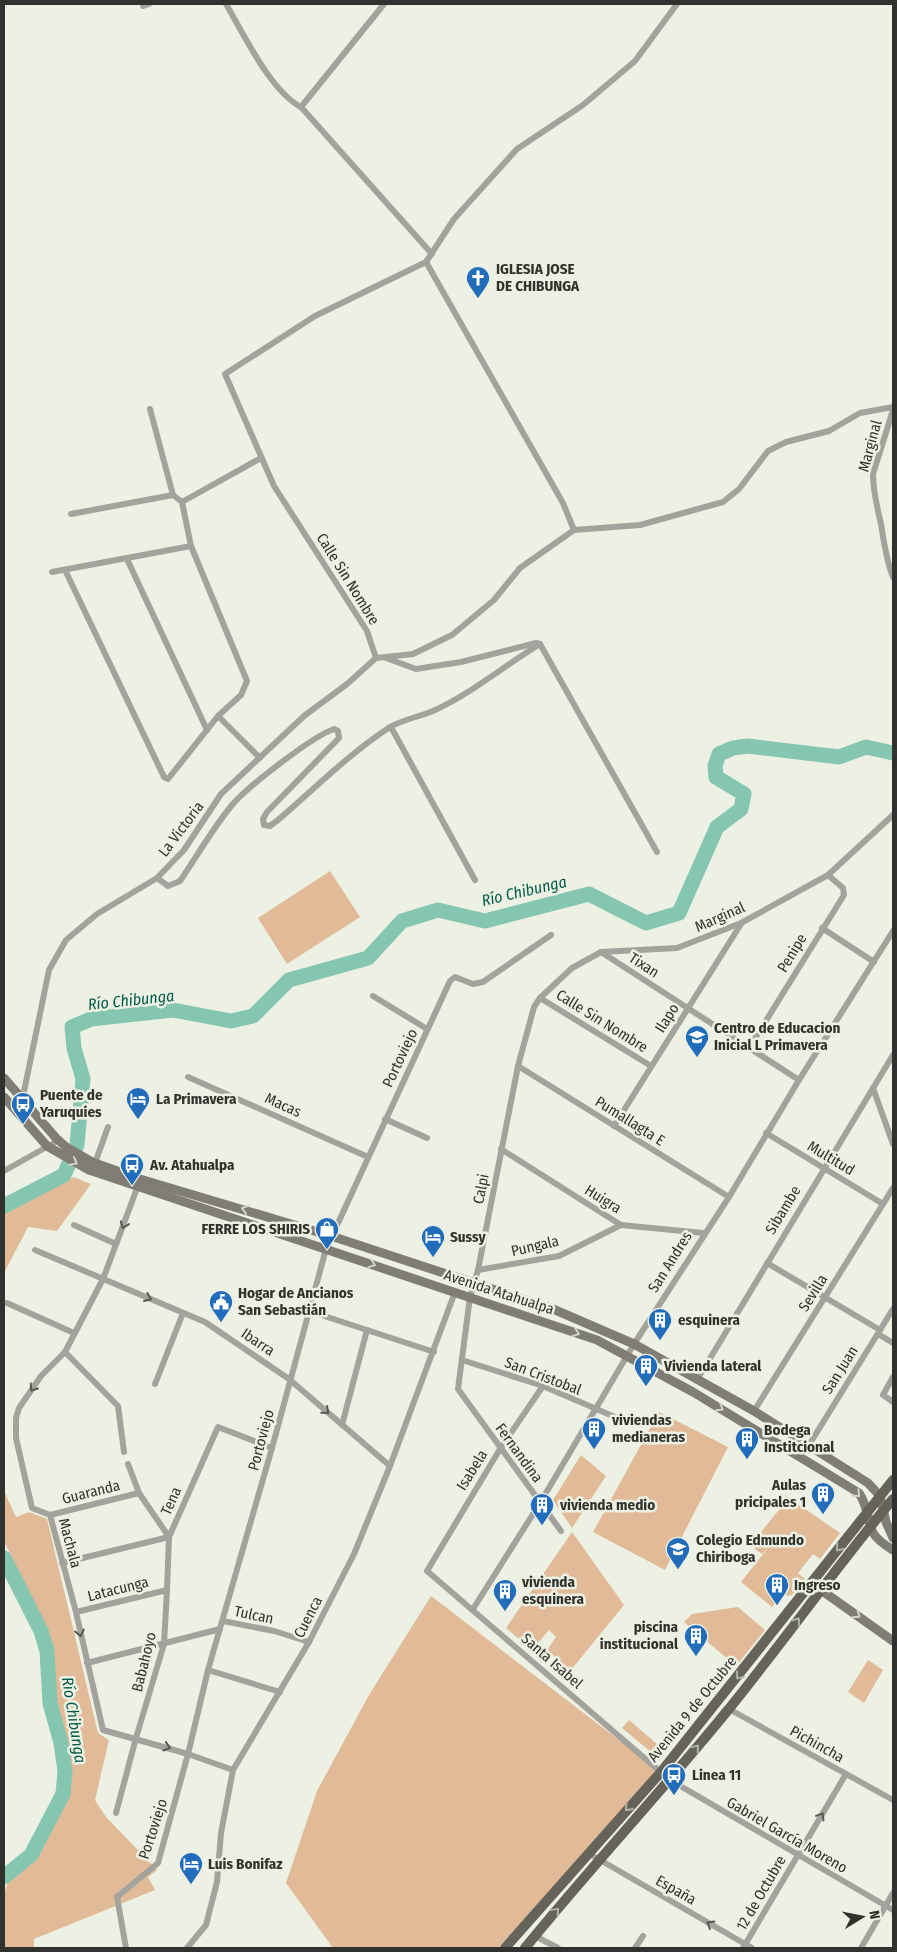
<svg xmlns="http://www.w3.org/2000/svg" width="897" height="1952" viewBox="0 0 897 1952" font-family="'Fira Sans Condensed',sans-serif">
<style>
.green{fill:#e1bb98}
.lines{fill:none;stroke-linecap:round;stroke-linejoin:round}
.river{stroke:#85c6b1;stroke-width:15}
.street{stroke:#a4a29d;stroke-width:6}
.secondary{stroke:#807d76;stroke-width:9}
.primary{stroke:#66635a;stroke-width:10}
.oneway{stroke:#d2d4c8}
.oneway2{stroke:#595954}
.oneway3{stroke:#b0b1a5}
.labels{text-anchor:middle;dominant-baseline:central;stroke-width:5;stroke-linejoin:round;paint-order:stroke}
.poi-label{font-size:15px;font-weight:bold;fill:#31322d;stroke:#edf1e3;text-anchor:start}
.street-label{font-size:15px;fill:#31322d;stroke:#edf1e3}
.water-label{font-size:16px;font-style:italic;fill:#005c49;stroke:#edf1e3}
</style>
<rect width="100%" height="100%" fill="#edf1e3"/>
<!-- green -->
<g class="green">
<polygon points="330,871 360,917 287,964 258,918"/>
<polygon points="74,1177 91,1184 57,1231 28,1227 5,1271 4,1280 4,1209"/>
<polygon points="659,1412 728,1447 665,1570 593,1532"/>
<polygon points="581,1455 606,1476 572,1528 553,1500"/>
<polygon points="4,1491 16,1517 29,1512 47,1519 98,1733 109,1740 95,1800 106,1817 157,1870 148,1877 155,1890 34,1939 34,1948 4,1948 4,1894 9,1879 39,1846 59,1816 69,1788 69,1750 58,1712 53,1661 44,1625 4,1541"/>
<polygon points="785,1495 840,1533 820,1559 813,1554 798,1573 805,1579 793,1594 788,1596 783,1592 772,1607 741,1582 768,1548 762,1554 755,1549 756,1538 783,1505 787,1507 790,1501 789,1500 785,1505"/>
<polygon points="572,1532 624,1605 571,1670 547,1650 556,1637 549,1630 532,1650 506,1628"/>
<polygon points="431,1596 658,1770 498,1948 333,1948 286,1883 317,1791 369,1695"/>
<polygon points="738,1607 765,1630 736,1666 684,1622 692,1614"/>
<polygon points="868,1660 883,1670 864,1703 848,1692"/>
<polygon points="629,1720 657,1744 651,1752 622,1728"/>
</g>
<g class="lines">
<!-- river -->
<g class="river">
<polyline points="4,1206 64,1175 77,1145 83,1079 74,1048 72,1027 91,1019 173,1010 231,1021 253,1016 289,980 368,958 402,921 438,910 485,921 589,894 646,923 679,913 717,827 741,809 744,794 716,777 715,766 719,754 733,748 748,746 839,757 866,747 893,753"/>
<polyline points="4,1558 41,1631 47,1651 50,1703 61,1743 65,1771 63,1794 31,1855 4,1877"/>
</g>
<!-- street -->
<g class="street">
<path d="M226 4C243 33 271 92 301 107L432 254"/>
<polyline points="143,6 149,4"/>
<polyline points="301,107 384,4"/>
<polyline points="426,262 563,503 574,530"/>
<polyline points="150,409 173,495"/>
<path d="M893 410 873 474C873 492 877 507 881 524 884 542 886 560 893 577"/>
<polyline points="71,514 173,495 182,502 261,458"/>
<polyline points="127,559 207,730"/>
<polyline points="65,570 164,777 168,779 218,716 241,695 247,681 191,546 182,502"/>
<polyline points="52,572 191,546"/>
<polyline points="376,658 367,631 274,486 225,374 315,316 426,262 454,219 517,149 583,105 635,61 677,4"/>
<polyline points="376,658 413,654 452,635 494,600 520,568 574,530 640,525 723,502 739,489 768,451 786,442 829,431 860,413 893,407"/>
<polyline points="386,658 416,669 461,662 536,643 540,644 657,852"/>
<polyline points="218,716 260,758"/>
<polyline points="391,727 475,880"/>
<path d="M157 878 168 886 180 881C197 856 213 828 232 805 247 787 313 736 334 729L338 731 339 738 267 812 263 819 264 825 270 826 278 820C314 789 350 753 390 727 404 719 419 717 433 711 471 694 505 665 540 644"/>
<polyline points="822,928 874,962"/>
<polyline points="601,952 799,1080"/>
<polyline points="373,996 427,1029"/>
<polyline points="540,998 651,1066"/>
<polyline points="749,1048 844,895 843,888 828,875"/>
<polyline points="518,1066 729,1197"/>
<polyline points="188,1077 368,1157"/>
<polyline points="873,1088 893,1144"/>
<polyline points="19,1116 49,970 66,940 97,914 157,878 184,850 221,794 304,716 347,684 376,658"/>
<polyline points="385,1119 427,1138"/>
<polyline points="614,1126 741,924"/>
<polyline points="766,1133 883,1204"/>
<polyline points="501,1149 621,1225 703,1233"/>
<polyline points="95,1163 108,1127"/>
<polyline points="4,1171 59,1140"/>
<polyline points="139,1183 103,1279 65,1352 41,1376 19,1408 16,1418 16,1438 32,1508 50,1515 76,1612 103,1730 188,1754 233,1770"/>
<polyline points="74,1225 116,1244"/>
<polyline points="35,1250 205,1322 289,1379 390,1466"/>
<polyline points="767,1263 880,1330"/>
<polyline points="478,1270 559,1256 621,1225"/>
<polyline points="7,1303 74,1333"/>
<polyline points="309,1311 434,1352"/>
<polyline points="878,1334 893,1343"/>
<polyline points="65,1352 118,1406 124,1452"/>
<polyline points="462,1360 543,1386 615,1417"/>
<polyline points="893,1377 883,1395 893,1402"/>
<polyline points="697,1380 893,1055"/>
<polyline points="155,1384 183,1313"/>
<polyline points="543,1386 500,1449 427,1571 670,1780 893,1910"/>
<polyline points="754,1411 893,1188"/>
<polyline points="342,1425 367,1330"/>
<polyline points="809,1445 893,1309"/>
<polyline points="50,1515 139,1493"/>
<polyline points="561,1531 458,1389 470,1297 478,1270 518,1066 534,1007 540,998 572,968 601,952 677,948 741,923 828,875 893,815"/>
<polyline points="169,1537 218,1427 272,1448"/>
<polyline points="62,1563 169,1537"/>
<polyline points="473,1609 540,1503 634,1344 729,1197 799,1080 893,931"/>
<polyline points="76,1612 167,1590"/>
<polyline points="223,1621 274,1631 309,1642"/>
<polyline points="87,1663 220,1629"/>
<polyline points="208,1670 280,1692"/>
<polyline points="729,1709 893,1800"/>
<polyline points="116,1813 136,1738 164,1644 167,1590 169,1537 139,1493 128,1464"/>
<polyline points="588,1853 752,1948"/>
<polyline points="535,1936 558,1948"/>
<polyline points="126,1948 117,1897 158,1863 188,1754 208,1670 272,1448 326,1249 450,981 455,977 473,984 483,982 551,935"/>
<polyline points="187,1948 206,1925 217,1882 221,1833 233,1770 309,1642 354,1554 390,1466 455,1292"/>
<polyline points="635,1948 643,1936"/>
<polyline points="743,1948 846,1774"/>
<polyline points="861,1948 893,1893"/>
</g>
<!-- secondary -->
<g class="secondary">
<polyline points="4,1078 56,1138 66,1147 92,1162 140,1179 331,1236 553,1309 634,1344 754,1411 868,1483 880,1496 886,1522 893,1538"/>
<path d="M4 1097 47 1146 89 1170 597 1340 693 1392 859 1493C876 1520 859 1530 893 1550"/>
<polyline points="821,1590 893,1641"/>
</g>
<!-- primary -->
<g class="primary">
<polyline points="505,1948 661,1772 893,1480"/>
<path d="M525 1948C591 1867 662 1791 728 1710 784 1641 836 1567 893 1499"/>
</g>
</g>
<!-- one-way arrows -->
<defs><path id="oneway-chevron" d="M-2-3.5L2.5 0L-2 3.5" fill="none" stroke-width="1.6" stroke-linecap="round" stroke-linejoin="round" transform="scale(1.25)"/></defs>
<g class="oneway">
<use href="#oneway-chevron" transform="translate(74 1162) rotate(28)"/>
<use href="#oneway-chevron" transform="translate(245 1209) rotate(-163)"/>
<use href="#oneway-chevron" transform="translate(372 1264) rotate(18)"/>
<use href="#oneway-chevron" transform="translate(576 1333) rotate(20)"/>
<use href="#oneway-chevron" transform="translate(720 1408) rotate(31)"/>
<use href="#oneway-chevron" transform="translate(857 1494) rotate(46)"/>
<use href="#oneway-chevron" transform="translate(857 1615) rotate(35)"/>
</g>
<g class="oneway2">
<use href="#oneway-chevron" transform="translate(124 1225) rotate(110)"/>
<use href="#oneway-chevron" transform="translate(148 1298) rotate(23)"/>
<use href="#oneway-chevron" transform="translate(33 1388) rotate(125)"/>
<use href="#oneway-chevron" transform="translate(326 1411) rotate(41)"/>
<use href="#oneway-chevron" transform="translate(80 1633) rotate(78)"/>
<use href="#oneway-chevron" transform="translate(167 1747) rotate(17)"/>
<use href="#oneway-chevron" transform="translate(821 1816) rotate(-59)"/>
<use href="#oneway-chevron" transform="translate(710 1924) rotate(-150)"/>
</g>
<g class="oneway3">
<use href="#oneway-chevron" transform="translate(839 1548) rotate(128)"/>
<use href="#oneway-chevron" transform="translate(797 1621) rotate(-52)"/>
<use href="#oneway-chevron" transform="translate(739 1676) rotate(128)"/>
<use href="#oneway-chevron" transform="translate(696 1748) rotate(-50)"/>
<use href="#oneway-chevron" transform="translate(628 1808) rotate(132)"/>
<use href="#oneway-chevron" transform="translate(556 1911) rotate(-50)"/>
</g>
<!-- icons -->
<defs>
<g id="church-pin" transform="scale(1.25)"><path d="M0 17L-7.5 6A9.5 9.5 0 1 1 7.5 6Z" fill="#226cbc" stroke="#edf1e3"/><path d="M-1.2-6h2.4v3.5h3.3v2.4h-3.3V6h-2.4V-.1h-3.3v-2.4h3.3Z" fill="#fff"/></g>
<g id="school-pin" transform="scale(1.25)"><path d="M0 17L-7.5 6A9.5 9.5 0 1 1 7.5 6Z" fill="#226cbc" stroke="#edf1e3"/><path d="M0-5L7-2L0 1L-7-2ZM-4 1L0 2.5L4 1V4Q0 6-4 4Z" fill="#fff"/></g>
<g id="hotel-pin" transform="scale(1.25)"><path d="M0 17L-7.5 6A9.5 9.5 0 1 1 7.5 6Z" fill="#226cbc" stroke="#edf1e3"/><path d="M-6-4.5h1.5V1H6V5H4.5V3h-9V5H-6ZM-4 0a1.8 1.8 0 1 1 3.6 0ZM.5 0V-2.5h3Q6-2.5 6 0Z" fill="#fff"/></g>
<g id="bus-pin" transform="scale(1.25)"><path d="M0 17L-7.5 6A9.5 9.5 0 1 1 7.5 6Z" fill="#226cbc" stroke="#edf1e3"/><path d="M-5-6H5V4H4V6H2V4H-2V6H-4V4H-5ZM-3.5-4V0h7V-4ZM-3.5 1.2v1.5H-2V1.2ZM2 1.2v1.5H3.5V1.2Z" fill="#fff"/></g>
<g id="shop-pin" transform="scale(1.25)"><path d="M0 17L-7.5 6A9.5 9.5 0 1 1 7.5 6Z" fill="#226cbc" stroke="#edf1e3"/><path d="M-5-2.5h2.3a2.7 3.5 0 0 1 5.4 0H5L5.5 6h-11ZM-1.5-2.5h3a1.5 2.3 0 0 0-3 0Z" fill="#fff"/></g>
<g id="civic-pin" transform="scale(1.25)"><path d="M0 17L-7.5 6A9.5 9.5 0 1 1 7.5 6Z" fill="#226cbc" stroke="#edf1e3"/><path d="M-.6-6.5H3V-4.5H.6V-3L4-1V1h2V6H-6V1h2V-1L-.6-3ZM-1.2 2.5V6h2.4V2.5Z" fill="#fff"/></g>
<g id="building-pin" transform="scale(1.25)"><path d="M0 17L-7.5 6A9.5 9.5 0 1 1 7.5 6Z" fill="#226cbc" stroke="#edf1e3"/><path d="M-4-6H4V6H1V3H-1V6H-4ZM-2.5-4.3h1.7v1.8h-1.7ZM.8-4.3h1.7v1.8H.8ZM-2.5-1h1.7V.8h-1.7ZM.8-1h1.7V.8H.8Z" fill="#fff"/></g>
<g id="university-pin" transform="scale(1.25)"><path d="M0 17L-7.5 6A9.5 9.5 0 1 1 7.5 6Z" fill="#226cbc" stroke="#edf1e3"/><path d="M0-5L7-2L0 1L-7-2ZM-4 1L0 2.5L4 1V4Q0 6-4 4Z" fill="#fff"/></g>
</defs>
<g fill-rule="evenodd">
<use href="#church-pin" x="478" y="278"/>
<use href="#school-pin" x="697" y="1037"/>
<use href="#hotel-pin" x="138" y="1099"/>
<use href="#bus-pin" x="23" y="1104"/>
<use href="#bus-pin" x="132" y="1165"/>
<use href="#shop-pin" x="327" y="1229"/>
<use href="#hotel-pin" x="433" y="1237"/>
<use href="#civic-pin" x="221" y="1302"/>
<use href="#building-pin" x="660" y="1320"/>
<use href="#building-pin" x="646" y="1366"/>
<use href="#building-pin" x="594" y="1429"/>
<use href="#building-pin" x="747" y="1439"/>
<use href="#building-pin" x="823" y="1494"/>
<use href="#building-pin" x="542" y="1505"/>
<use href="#university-pin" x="678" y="1549"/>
<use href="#building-pin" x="777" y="1585"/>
<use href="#building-pin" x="505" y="1591"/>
<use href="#building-pin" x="696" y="1636"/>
<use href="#bus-pin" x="674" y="1775"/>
<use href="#hotel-pin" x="191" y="1864"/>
</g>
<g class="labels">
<!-- poi labels -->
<g class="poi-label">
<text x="496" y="269">IGLESIA JOSE<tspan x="496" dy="17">DE CHIBUNGA</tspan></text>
<text x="714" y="1028">Centro de Educacion<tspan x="714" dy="17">Inicial L Primavera</tspan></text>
<text x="40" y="1095">Puente de<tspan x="40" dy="17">Yaruquies</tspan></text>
<text x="156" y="1099">La Primavera</text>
<text x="150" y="1165">Av. Atahualpa</text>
<text x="310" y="1229" text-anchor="end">FERRE LOS SHIRIS</text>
<text x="450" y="1237">Sussy</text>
<text x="238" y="1293">Hogar de Ancianos<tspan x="238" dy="17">San Sebastián</tspan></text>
<text x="678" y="1320">esquinera</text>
<text x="664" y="1366">Vivienda lateral</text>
<text x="612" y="1420">viviendas<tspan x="612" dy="17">medianeras</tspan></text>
<text x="764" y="1430">Bodega<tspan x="764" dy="17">Institcional</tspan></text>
<text x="806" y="1485" text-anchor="end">Aulas<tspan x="806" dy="17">pricipales 1</tspan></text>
<text x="560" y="1505">vivienda medio</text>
<text x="696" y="1540">Colegio Edmundo<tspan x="696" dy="17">Chiriboga</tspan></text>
<text x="522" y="1582">vivienda<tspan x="522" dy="17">esquinera</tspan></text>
<text x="794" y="1585">Ingreso</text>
<text x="678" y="1627" text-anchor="end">piscina<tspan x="678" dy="17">institucional</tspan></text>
<text x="692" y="1775">Linea 11</text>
<text x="208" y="1864">Luis Bonifaz</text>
</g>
<!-- street labels -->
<g class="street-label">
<text transform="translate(870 446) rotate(-75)">Marginal</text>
<text transform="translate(348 579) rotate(58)">Calle Sin Nombre</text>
<text transform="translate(181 829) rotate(-53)">La Victoria</text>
<text transform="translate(720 917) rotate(-24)">Marginal</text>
<text transform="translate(792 953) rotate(-59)">Penipe</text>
<text transform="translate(644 965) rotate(33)">Tixan</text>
<text transform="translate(667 1018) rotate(-58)">Ilapo</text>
<text transform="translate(602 1021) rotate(32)">Calle Sin Nombre</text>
<text transform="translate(400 1058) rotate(-65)">Portoviejo</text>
<text transform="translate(283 1105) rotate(24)">Macas</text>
<text transform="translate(630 1121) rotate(32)">Pumallagta E</text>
<text transform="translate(831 1158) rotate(31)">Multitud</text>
<text transform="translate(481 1189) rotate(-79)">Calpi</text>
<text transform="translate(603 1199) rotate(32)">Huigra</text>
<text transform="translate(783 1210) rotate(-59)">Sibambe</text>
<text transform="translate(535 1246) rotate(-13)">Pungala</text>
<text transform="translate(670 1262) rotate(-58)">San Andres</text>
<text transform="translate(499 1292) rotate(18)">Avenida Atahualpa</text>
<text transform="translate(813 1293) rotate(-58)">Sevilla</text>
<text transform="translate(258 1342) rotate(34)">Ibarra</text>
<text transform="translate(840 1370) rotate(-58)">San Juan</text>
<text transform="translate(543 1376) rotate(21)">San Cristobal</text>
<text transform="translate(261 1440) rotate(-75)">Portoviejo</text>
<text transform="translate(519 1453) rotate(54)">Fernandina</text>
<text transform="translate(472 1470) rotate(-58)">Isabela</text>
<text transform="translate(91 1492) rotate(-14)">Guaranda</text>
<text transform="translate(171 1501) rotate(-66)">Tena</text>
<text transform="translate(70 1543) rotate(75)">Machala</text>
<text transform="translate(118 1589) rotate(-14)">Latacunga</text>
<text transform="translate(254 1615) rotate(12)">Tulcan</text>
<text transform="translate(308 1617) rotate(-63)">Cuenca</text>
<text transform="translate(552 1661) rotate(41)">Santa Isabel</text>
<text transform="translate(144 1662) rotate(-76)">Babahoyo</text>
<text transform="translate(692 1709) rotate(-51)">Avenida 9 de Octubre</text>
<text transform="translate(817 1744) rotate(29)">Pichincha</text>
<text transform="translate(153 1829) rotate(-72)">Portoviejo</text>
<text transform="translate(787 1835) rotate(30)">Gabriel García Moreno</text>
<text transform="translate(676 1890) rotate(30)">España</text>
<text transform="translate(761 1893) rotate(-60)">12 de Octubre</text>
</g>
<!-- water labels -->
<g class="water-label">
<text transform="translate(524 891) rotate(-13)">Río Chibunga</text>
<text transform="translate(131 1000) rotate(-6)">Río Chibunga</text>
<text transform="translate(74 1720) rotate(81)">Río Chibunga</text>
</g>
</g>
<!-- border -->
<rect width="897" height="1952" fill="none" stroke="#31322d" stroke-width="10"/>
<!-- north arrow -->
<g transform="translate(862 1917) rotate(80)" stroke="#edf1e3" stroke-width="4" paint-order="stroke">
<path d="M0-4L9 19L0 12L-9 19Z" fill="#31322d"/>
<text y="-8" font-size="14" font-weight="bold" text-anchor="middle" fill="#31322d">N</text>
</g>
</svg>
